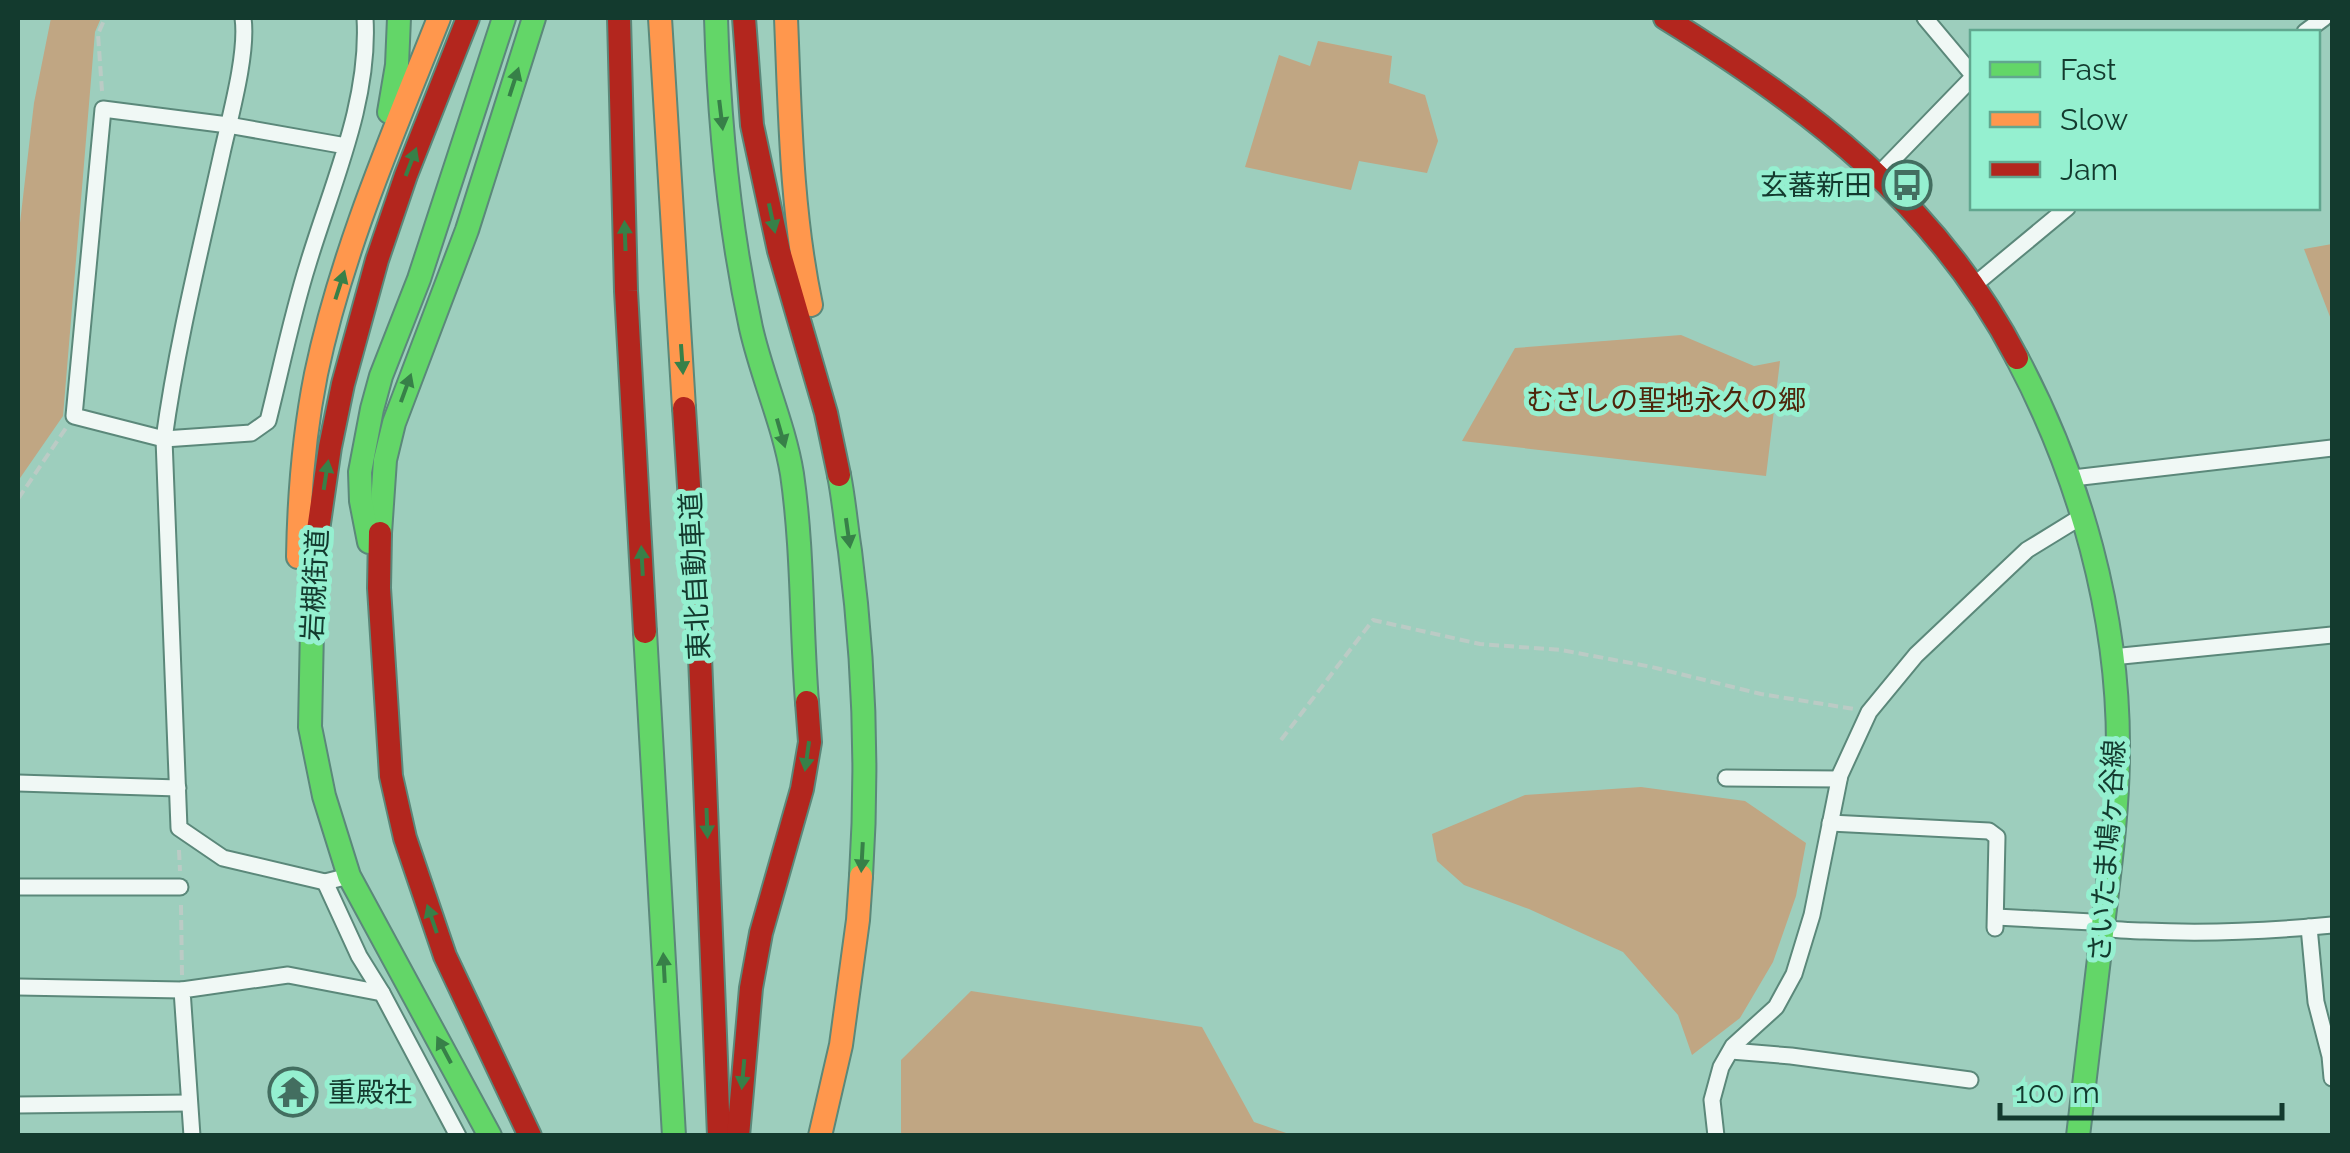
<svg xmlns="http://www.w3.org/2000/svg" width="2350" height="1153" viewBox="0 0 2350 1153" font-family="Raleway,'Noto Sans JP',sans-serif">
<style>
.green{fill:#c0a683}
.lines{fill:none;stroke-linecap:round;stroke-linejoin:round}
.street-casing{stroke:#5b887a;stroke-width:19}
.fast-casing{stroke:#5b887a;stroke-width:26}
.slow-casing{stroke:#5b887a;stroke-width:26}
.jam-casing{stroke:#5b887a;stroke-width:26}
.path{stroke:#bbcbc5;stroke-width:4;stroke-dasharray:10 5;stroke-linecap:butt}
.street{stroke:#f0f8f5;stroke-width:15}
.fast{stroke:#63d668;stroke-width:22}
.slow{stroke:#ff974d;stroke-width:22}
.jam{stroke:#b3261e;stroke-width:22}
.oneway{fill:#378048}
.labels{text-anchor:middle;dominant-baseline:central;stroke-width:10;stroke-linejoin:round;paint-order:stroke}
.poi-label{font-size:28px;fill:#133a2e;stroke:#95f0d0;text-anchor:end}
.park-label{font-size:28px;fill:#4e250b;stroke:#95f0d0}
.street-label{font-size:28px;fill:#133a2e;stroke:#95f0d0}
</style>
<rect width="100%" height="100%" fill="#9dcebd"/>
<!-- green -->
<g class="green">
<polygon points="51,18 101,18 95,32 63,416 18,481 18,240 34,103"/>
<polygon points="1318,41 1392,56 1389,83 1425,95 1438,141 1427,173 1359,161 1351,190 1245,167 1279,55 1310,66"/>
<polygon points="2332,244 2332,322 2304,249"/>
<polygon points="1681,335 1754,366 1780,361 1766,476 1462,441 1515,348"/>
<polygon points="1641,787 1745,801 1806,843 1796,896 1773,962 1740,1018 1692,1055 1678,1015 1623,952 1529,909 1464,885 1437,861 1432,834 1525,795"/>
<polygon points="971,991 1202,1027 1254,1122 1292,1135 901,1135 901,1060"/>
</g>
<g class="lines">
<!-- street casing -->
<g class="street-casing">
<g id="street">
<path d="M243 18C248 53 230 117 222 153 201 248 177 343 164 439L179 828 223 858 325 882 349 876"/>
<polyline points="1925,18 1972,74"/>
<polyline points="2305,32 2324,18"/>
<path d="M346 146 228 125 103 109 74 416 164 439 251 433 268 421C281 369 292 315 308 264 332 184 370 102 365 18"/>
<polyline points="1878,175 1972,78"/>
<polyline points="1973,286 2067,208"/>
<polyline points="2073,478 2332,448"/>
<polyline points="2112,657 2332,635"/>
<polyline points="1726,778 1839,779"/>
<polyline points="18,783 178,788"/>
<polyline points="1830,823 1989,831 1997,837 1995,928"/>
<polyline points="325,882 359,956 382,993 458,1136"/>
<polyline points="18,887 180,887"/>
<path d="M1996 917 2092 922C2108 932 2127 930 2145 931 2208 934 2270 931 2332 925"/>
<polyline points="2309,927 2316,1002 2330,1056 2332,1078"/>
<polyline points="18,987 182,990"/>
<polyline points="1731,1051 1791,1056 1970,1080"/>
<polyline points="18,1105 189,1103"/>
<polyline points="192,1136 182,990 288,975 382,993"/>
<polyline points="1716,1136 1712,1100 1721,1067 1733,1046 1776,1007 1794,974 1812,915 1840,775 1869,712 1916,655 2027,550 2084,515"/>
</g>
</g>
<!-- fast casing -->
<g class="fast-casing">
<g id="fast">
<path d="M716 18C719 122 729 226 751 328 762 377 784 425 792 474 803 550 801 626 807 702"/>
<polyline points="389,112 397,65 399,18"/>
<path d="M2017 358C2080 477 2119 615 2118 751 2118 809 2110 867 2103 925 2095 995 2086 1066 2078 1136"/>
<path d="M839 475C844 500 846 526 850 551 864 659 868 768 861 876"/>
<polyline points="380,533 385,460 394,423 467,230 534,18"/>
<polyline points="369,542 361,501 360,472 372,409 381,376 419,279 504,18"/>
<polyline points="312,629 310,727 324,796 349,876 490,1136"/>
<polyline points="645,632 674,1136"/>
</g>
</g>
<!-- slow casing -->
<g class="slow-casing">
<g id="slow">
<polyline points="660,18 684,408"/>
<path d="M786 18C790 114 791 210 811 305"/>
<path d="M298 557C299 496 304 434 316 374 342 250 393 134 439 18"/>
<polyline points="820,1136 841,1045 858,920 861,876"/>
</g>
</g>
<!-- jam casing -->
<g class="jam-casing">
<g id="jam">
<polyline points="619,18 626,291 645,632"/>
<polyline points="744,18 752,125 779,251 826,413 839,475"/>
<path d="M1665 18C1809 107 1937 204 2017 358"/>
<polyline points="684,408 700,656 719,1136"/>
<polyline points="380,533 379,588 391,776 405,838 445,956 530,1136"/>
<polyline points="312,629 313,565 330,447 343,384 377,260 406,175 468,18"/>
<polyline points="738,1136 751,988 761,933 802,789 810,742 807,702"/>
</g>
</g>
<!-- path -->
<g class="path">
<polyline points="102,91 98,34 105,18"/>
<polyline points="18,499 66,428"/>
<polyline points="1281,740 1373,620 1480,644 1561,650 1652,667 1761,694 1854,709"/>
<polyline points="179,850 180,871"/>
<polyline points="181,905 182,976"/>
</g>
<!-- street -->
<use href="#street" class="street"/>
<!-- fast -->
<use href="#fast" class="fast"/>
<!-- slow -->
<use href="#slow" class="slow"/>
<!-- jam -->
<use href="#jam" class="jam"/>
</g>
<!-- one-way arrows -->
<defs><path id="oneway-solid" d="M-6-.8H1V-3.2L6.5 0L1 3.2V.8H-6Z" transform="scale(2.5)"/></defs>
<g class="oneway">
<use href="#oneway-solid" transform="translate(514 82) rotate(-72)"/>
<use href="#oneway-solid" transform="translate(721 115) rotate(83)"/>
<use href="#oneway-solid" transform="translate(411 162) rotate(-69)"/>
<use href="#oneway-solid" transform="translate(772 218) rotate(78)"/>
<use href="#oneway-solid" transform="translate(625 236) rotate(-92)"/>
<use href="#oneway-solid" transform="translate(340 285) rotate(-72)"/>
<use href="#oneway-solid" transform="translate(682 359) rotate(86)"/>
<use href="#oneway-solid" transform="translate(406 388) rotate(-70)"/>
<use href="#oneway-solid" transform="translate(781 433) rotate(74)"/>
<use href="#oneway-solid" transform="translate(326 475) rotate(-81)"/>
<use href="#oneway-solid" transform="translate(848 533) rotate(82)"/>
<use href="#oneway-solid" transform="translate(642 561) rotate(-93)"/>
<use href="#oneway-solid" transform="translate(807 756) rotate(98)"/>
<use href="#oneway-solid" transform="translate(707 823) rotate(88)"/>
<use href="#oneway-solid" transform="translate(862 857) rotate(93)"/>
<use href="#oneway-solid" transform="translate(432 919) rotate(-109)"/>
<use href="#oneway-solid" transform="translate(664 968) rotate(-93)"/>
<use href="#oneway-solid" transform="translate(444 1050) rotate(-118)"/>
<use href="#oneway-solid" transform="translate(743 1074) rotate(95)"/>
</g>
<!-- icons -->
<defs>
<g id="bus-ring" transform="scale(2.5)"><circle r="9.5" fill="#95f0d0" stroke="#436e60" stroke-width="1.5"/><path d="M-5-6H5V4H4V6H2V4H-2V6H-4V4H-5ZM-3.5-4V0h7V-4ZM-3.5 1.2v1.5H-2V1.2ZM2 1.2v1.5H3.5V1.2Z" fill="#436e60"/></g>
<g id="temple-ring" transform="scale(2.5)"><circle r="9.5" fill="#95f0d0" stroke="#436e60" stroke-width="1.5"/><path d="M0-6L5-2H3V0L6.5 2.5H4V6H1.5V3h-3V6H-4V2.5H-6.5L-3 0V-2H-5Z" fill="#436e60"/></g>
</defs>
<g fill-rule="evenodd">
<use href="#bus-ring" x="1907" y="185"/>
<use href="#temple-ring" x="293" y="1092"/>
</g>
<g class="labels">
<!-- poi labels -->
<g class="poi-label">
<text x="1872" y="185">玄蕃新田</text>
<text x="328" y="1092" text-anchor="start">重殿社</text>
</g>
<!-- park labels -->
<g class="park-label">
<text x="1666" y="400">むさしの聖地永久の郷</text>
</g>
<!-- street labels -->
<g class="street-label">
<text transform="translate(695 576) rotate(-93)">東北自動車道</text>
<text transform="translate(315 585) rotate(-87)">岩槻街道</text>
<text transform="translate(2107 851) rotate(-86)">さいたま鳩ヶ谷線</text>
</g>
</g>
<!-- border -->
<rect width="2350" height="1153" fill="none" stroke="#133a2e" stroke-width="40"/>
<!-- legend -->
<rect x="1970" y="30" width="350" height="180" fill="#95f0d0" stroke="#61a78f" stroke-width="2.5"/>
<rect x="1990" y="62" width="50" height="15" fill="#63d668" stroke="#61a78f" stroke-width="2.5"/>
<text x="2060" y="80" font-size="30" fill="#133a2e">Fast</text>
<rect x="1990" y="112" width="50" height="15" fill="#ff974d" stroke="#61a78f" stroke-width="2.5"/>
<text x="2060" y="130" font-size="30" fill="#133a2e">Slow</text>
<rect x="1990" y="162" width="50" height="15" fill="#b3261e" stroke="#61a78f" stroke-width="2.5"/>
<text x="2060" y="180" font-size="30" fill="#133a2e">Jam</text>
<!-- scale -->
<path d="M2000 1103v15h282v-15" fill="none" stroke="#133a2e" stroke-width="5"/>
<text x="2015" y="1103" font-size="30" fill="#133a2e" stroke="#95f0d0" stroke-width="8" paint-order="stroke">100 m</text>
</svg>
